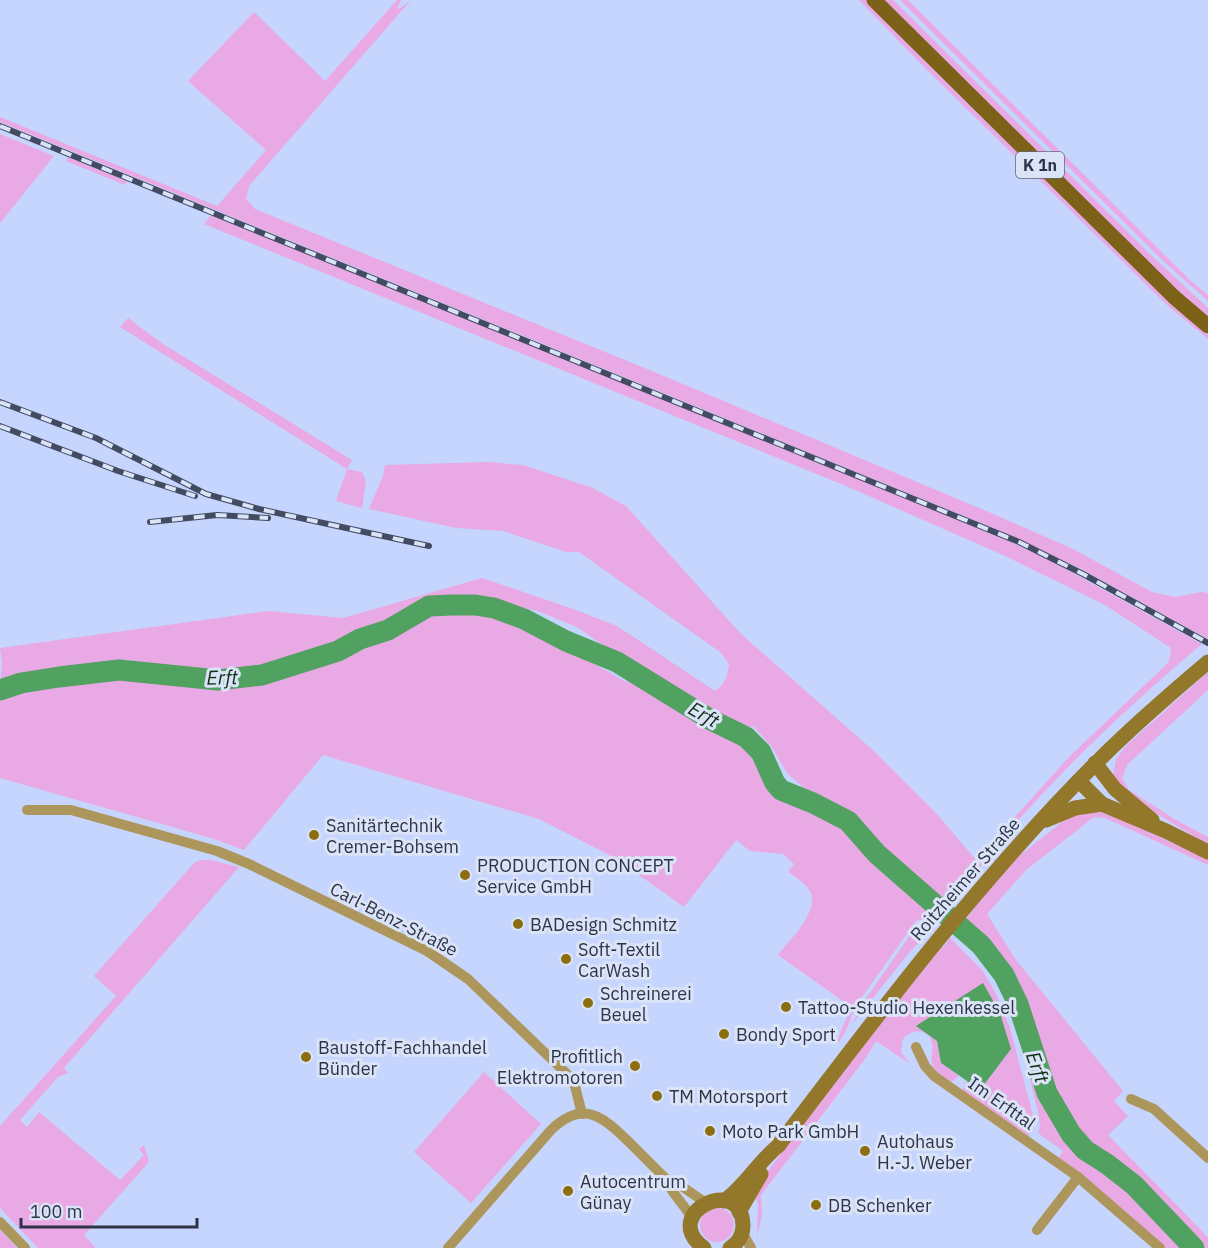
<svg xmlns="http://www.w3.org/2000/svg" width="1208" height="1248" viewBox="0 0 1208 1248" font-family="'IBM Plex Sans',sans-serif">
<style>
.green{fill:#e8a9e4}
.water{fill:#51a161}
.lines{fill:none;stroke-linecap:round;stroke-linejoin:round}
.river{stroke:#51a161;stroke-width:21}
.street{stroke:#ad965b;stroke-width:10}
.secondary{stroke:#93772a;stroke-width:15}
.primary{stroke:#7b6218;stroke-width:15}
.rail-casing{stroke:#434b62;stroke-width:6}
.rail{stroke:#dbe3f7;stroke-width:4;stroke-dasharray:11;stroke-linecap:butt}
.poi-dot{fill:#8c6d0f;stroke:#dbe3f7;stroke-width:2}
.labels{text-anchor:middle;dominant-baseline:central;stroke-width:6;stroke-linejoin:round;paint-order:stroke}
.shield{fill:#dbe3f7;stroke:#61687c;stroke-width:1.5}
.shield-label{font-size:16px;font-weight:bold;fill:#2d3448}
.poi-label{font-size:18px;fill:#2d3448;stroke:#dbe3f7;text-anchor:start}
.street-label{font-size:18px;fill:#2d3448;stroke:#dbe3f7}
.water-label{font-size:20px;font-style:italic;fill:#0f3117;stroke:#dbe3f7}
</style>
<rect width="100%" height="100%" fill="#c6d5fd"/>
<!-- green -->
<g class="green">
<polygon points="397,0 401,0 398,7 399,9 411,0 249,186 246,199 255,209 659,374 991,513 1071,548 1152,592 1175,597 1201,592 1208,593 1208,639 1081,569 991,527 0,122 0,117 217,206 266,150 188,81 254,12 325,81"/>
<polygon points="859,0 866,0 916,52 1159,292 1208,335 1208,339 1167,305 925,68"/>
<polygon points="884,0 893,0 1149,253 1208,308 1208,317 1179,292"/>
<polygon points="900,0 908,0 1191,281 1208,295 1208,301 1162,260"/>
<polygon points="0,134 54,156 1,222 0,222"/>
<polygon points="68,157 127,181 125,185 66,161"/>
<path d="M211 215 998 536 1051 561 1202 644C1132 703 1067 764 1007 833 986 857 968 884 948 910L900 864 875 846 854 821 842 813 823 805 787 773 772 747 754 727 723 723 698 704 616 655 579 628 538 611 470 599 429 601 408 611 398 621 384 627 355 634 324 653 262 672 226 677 185 673 144 667 128 660H119L104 665 64 670 0 684 2 664 0 648 269 611 343 618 482 578 576 610 617 626 715 691C726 683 727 677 729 664L720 652 579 552H566L503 531 456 528 369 509 383 476 385 465 488 462 523 465 593 488 626 506 741 634 875 752 936 813 976 860 1069 757 1169 662 1171 648 1105 605 1005 556 846 486 204 224Z"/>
<polygon points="128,318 163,344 352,460 347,469 362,472 366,481 362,508 336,501 347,469 120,327"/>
<path d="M468 609 485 611 527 624 560 647 574 653 625 681 643 686 700 722 748 744 753 748 767 773 774 793 779 800 788 804 807 806 847 828 869 858 881 865 942 917 938 921 930 917 916 921 855 1007 846 1031 839 1042 837 1041 851 1007 778 955C790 939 825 907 807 887 802 881 794 876 788 872L794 864 783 854 750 851 736 840 684 907 615 858 539 819 323 755 244 850 211 838 0 778V696L28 689 64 684 99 673 178 680 193 684H231L259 680 307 668 339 657 362 643 407 625 433 610Z"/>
<polygon points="1208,672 1208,690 1127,765 1122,778 1129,790 1176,820 1208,837 1208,845 1128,796 1113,776 1116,759 1128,744"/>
<polygon points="1103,811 1208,859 1208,865 1105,818 1094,817 1026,870 987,914 1016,960 1123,1091 1114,1101 1127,1115 1129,1115 1108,1135 1203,1232 1208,1238 1208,1248 1203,1248 1129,1173 1102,1154 1063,1113 1050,1090 1022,1006 1010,978 991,950 963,923 974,909 972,907 1014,860 1067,818 1072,815"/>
<polygon points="202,860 211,860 239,867 64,1068 68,1073 58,1077 20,1120 27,1127 39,1112 120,1180 144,1155 139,1149 144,1145 149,1162 84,1235 96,1248 38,1248 0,1208 0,1126 116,996 94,976 195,862"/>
<polygon points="922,922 931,922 936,924 909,953 852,1024 862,1004 913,931"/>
<path d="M958 929 987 959 1001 978 1016 1010 1043 1094 1068 1140 1086 1157 1124 1185 1186 1248H1166L1058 1158 1063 1151 1038 1133 1040 1127 1038 1112C1026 1063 1015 1004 984 963 975 952 964 943 954 933Z"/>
<path d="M950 938 982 970 995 992 1010 1028 1034 1119V1128L1028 1137 963 1091V1088L967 1081 980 1090 1011 1049 917 1026 937 1041 941 1063 959 1076 951 1082C945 1078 936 1073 933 1066 929 1059 934 1050 932 1042 927 1026 908 1030 902 1041L901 1052 910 1064 876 1041 865 1059 761 1195 762 1215 757 1237 758 1203 753 1194 764 1176 940 946 943 947Z"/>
<polygon points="484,1072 541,1124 471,1203 414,1152"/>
<circle cx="717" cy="1225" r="17"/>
<polygon points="0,1230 17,1248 0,1248"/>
</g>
<!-- water -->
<polygon class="water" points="983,983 1000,1013 1011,1049 980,1090 941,1063 937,1041 916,1026"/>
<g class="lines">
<!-- river -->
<polyline class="river" points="0,690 21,683 59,677 119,670 218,680 262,675 338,651 360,639 388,630 429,606 452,605 475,605 494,608 524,619 566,641 617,662 711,720 746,737 761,752 775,783 781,790 813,803 848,821 877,854 981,945 1004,975 1018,1004 1047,1093 1071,1134 1085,1150 1107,1164 1134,1185 1194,1248"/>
<!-- street -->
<g class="street">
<polyline points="27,810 71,810 217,851 249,864 427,951 468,979 567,1074 575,1086 582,1114"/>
<polyline points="916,1047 925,1066 934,1076 1078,1177 1160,1248"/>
<polyline points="1131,1099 1154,1109 1208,1158"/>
<polyline points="666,1179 674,1181 706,1203"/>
<polyline points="0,1222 25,1248"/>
<polyline points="1037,1230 1078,1177"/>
<polyline points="742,1232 751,1248"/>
<path d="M448 1248 551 1130C584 1098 604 1118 630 1143 642 1155 654 1167 666 1179 671 1194 685 1204 692 1219"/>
</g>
<!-- secondary -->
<g class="secondary">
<polyline points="1095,763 1115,789 1152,820"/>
<polyline points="1079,781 1102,804 1166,831 1208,852"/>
<polyline points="1046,820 1075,808 1102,804"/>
<path d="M724 1201C745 1186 758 1162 778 1146 878 1014 979 880 1097 762 1132 727 1170 694 1208 662"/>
<polyline points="739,1212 761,1174"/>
<path d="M704 1248C658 1214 741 1173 743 1225 743 1235 738 1243 730 1248"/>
</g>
<!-- primary -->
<polyline class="primary" points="874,0 1174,297 1208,326"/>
<!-- rail casing -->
<g class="rail-casing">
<g id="rail">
<polyline points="0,126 1019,542 1083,574 1208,643"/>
<polyline points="0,402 96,438 206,494 259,509 429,546"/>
<polyline points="0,426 118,471 195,496"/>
<polyline points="150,522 217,515 268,518"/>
</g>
</g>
<!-- rail -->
<use href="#rail" class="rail"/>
</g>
<!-- markers -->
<g class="poi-dot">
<circle cx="314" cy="835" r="6"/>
<circle cx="465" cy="875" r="6"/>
<circle cx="518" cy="924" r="6"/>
<circle cx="566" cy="959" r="6"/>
<circle cx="588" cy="1003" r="6"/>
<circle cx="786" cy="1007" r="6"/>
<circle cx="724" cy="1034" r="6"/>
<circle cx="306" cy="1057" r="6"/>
<circle cx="635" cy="1066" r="6"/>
<circle cx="657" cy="1096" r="6"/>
<circle cx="710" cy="1131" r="6"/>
<circle cx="865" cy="1151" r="6"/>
<circle cx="568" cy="1191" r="6"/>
<circle cx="816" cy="1205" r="6"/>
</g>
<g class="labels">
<!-- shield labels -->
<rect class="shield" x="1016" y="152" width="48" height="26" rx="4.5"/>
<g class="shield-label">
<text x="1040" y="165">K 1n</text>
</g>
<!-- poi labels -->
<g class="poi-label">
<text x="326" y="825">Sanitärtechnik<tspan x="326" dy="21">Cremer-Bohsem</tspan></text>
<text x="477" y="865">PRODUCTION CONCEPT<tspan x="477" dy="21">Service GmbH</tspan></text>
<text x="530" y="924">BADesign Schmitz</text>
<text x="578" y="949">Soft-Textil<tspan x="578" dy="21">CarWash</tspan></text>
<text x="600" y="993">Schreinerei<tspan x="600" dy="21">Beuel</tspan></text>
<text x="798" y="1007">Tattoo-Studio Hexenkessel</text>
<text x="736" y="1034">Bondy Sport</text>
<text x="318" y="1047">Baustoff-Fachhandel<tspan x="318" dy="21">Bünder</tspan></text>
<text x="623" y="1056" text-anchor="end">Profitlich<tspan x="623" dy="21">Elektromotoren</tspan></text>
<text x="669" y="1096">TM Motorsport</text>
<text x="722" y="1131">Moto Park GmbH</text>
<text x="877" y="1141">Autohaus<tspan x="877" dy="21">H.-J. Weber</tspan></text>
<text x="580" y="1181">Autocentrum<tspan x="580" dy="21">Günay</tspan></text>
<text x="828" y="1205">DB Schenker</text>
</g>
<!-- street labels -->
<g class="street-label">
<text transform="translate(965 879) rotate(-49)">Roitzheimer Straße</text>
<text transform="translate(394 919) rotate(27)">Carl-Benz-Straße</text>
<text transform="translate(1002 1103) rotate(35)">Im Erfttal</text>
</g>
<!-- water labels -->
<g class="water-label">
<text transform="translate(222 677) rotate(-1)">Erft</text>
<text transform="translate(704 714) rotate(30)">Erft</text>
<text transform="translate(1038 1067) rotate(70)">Erft</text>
</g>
</g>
<!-- scale -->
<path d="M21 1218v9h176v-9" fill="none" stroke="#2d3448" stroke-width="3"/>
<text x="30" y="1218" font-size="18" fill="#2d3448" stroke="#dbe3f7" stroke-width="4.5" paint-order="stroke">100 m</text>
</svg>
